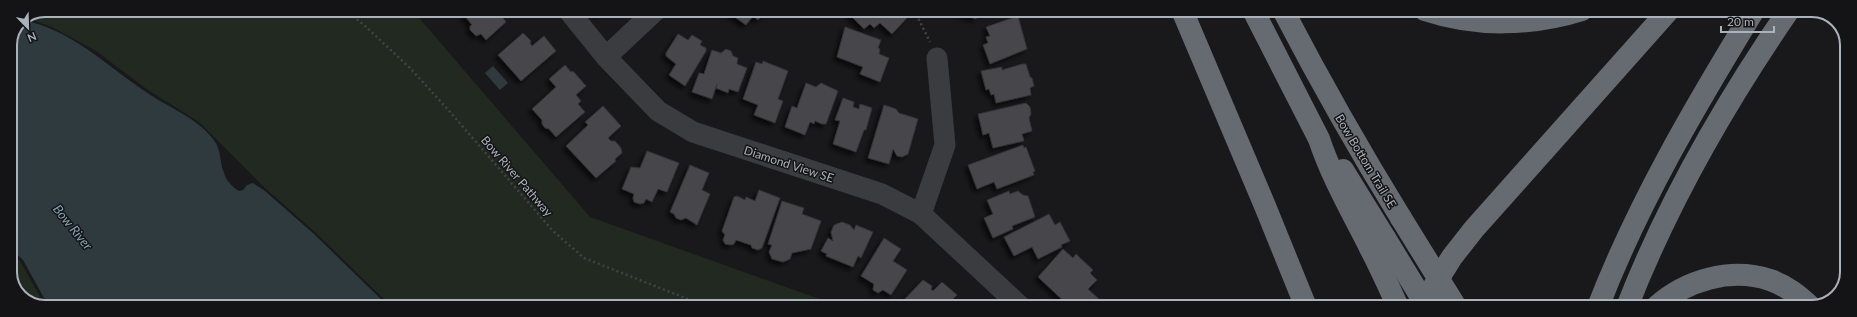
<svg xmlns="http://www.w3.org/2000/svg" width="1857" height="317" viewBox="0 0 1857 317" font-family="Lato,sans-serif">
<style>
.green{fill:#212921}
.water{fill:#2f3a3f}
.building{fill:#46474b;stroke:#333437;filter:url(#shadow)}
.lines{fill:none;stroke-linecap:round;stroke-linejoin:round}
.path{stroke:#404347;stroke-width:2.5;stroke-dasharray:2 3;stroke-linecap:butt}
.street{stroke:#3a3c40;stroke-width:21}
.highway{stroke:#666a71;stroke-width:22}
.highway-bridge{stroke:#666a71;stroke-width:22}
.labels{text-anchor:middle;dominant-baseline:central;stroke-width:3;stroke-linejoin:round;paint-order:stroke}
.street-label{font-size:12px;fill:#acb2ba;stroke:#141416}
.water-label{font-size:13px;font-style:italic;fill:#85a3b4;stroke:#141416}
.rim{fill:none;stroke:#acb2ba;stroke-width:2}
</style>
<defs>
<filter id="shadow"><feDropShadow dx="-3.5" dy="3.5" stdDeviation="2" flood-color="#0009"/></filter>
</defs>
<rect width="100%" height="100%" fill="#19191b"/>
<!-- green -->
<g class="green">
<polygon points="45,10 401,10 420,19 590,217 842,307 392,307 315,232 266,189 199,122 148,90 96,51 52,27 26,18"/>
<path d="M10 252 20 261 46 307C40 307 36 304 31 302 10 291 10 273 10 252Z"/>
</g>
<!-- water -->
<g class="water">
<path d="M21 20C70 28 107 66 146 92 169 108 196 117 213 139 222 150 219 161 224 173 226 181 233 187 239 191L243 190 247 185 253 183 265 191 314 234 389 307H49L23 260 10 248V45Z"/>
<polygon points="493,66 508,83 500,90 485,73"/>
</g>
<!-- building -->
<g class="building">
<polygon points="469,10 497,10 506,22 486,40 481,34 476,36 470,30 470,26 472,25 464,15"/>
<polygon points="725,10 762,10 764,14 758,20 753,16 746,25"/>
<polygon points="845,10 899,10 907,18 892,34 880,23 874,28 870,24 864,29"/>
<polygon points="956,10 978,10 976,19 956,12"/>
<polygon points="1018,16 1027,49 990,64 983,45 988,43 986,37 990,36 986,27"/>
<polygon points="845,27 881,40 878,48 880,49 879,54 889,58 880,82 860,74 863,67 837,57"/>
<polygon points="523,33 531,41 530,43 532,46 544,36 556,51 521,81 498,55"/>
<polygon points="678,34 688,40 692,35 702,41 700,45 706,48 706,51 685,86 669,75 676,64 666,56 666,53"/>
<polygon points="726,49 731,51 733,56 738,58 737,64 747,68 738,92 729,89 728,93 716,88 717,84 712,99 692,92 699,73 704,74 712,50 721,53"/>
<polygon points="763,61 788,71 778,99 783,101 775,123 754,115 758,105 743,99 756,62 762,64"/>
<polygon points="1022,64 1026,64 1030,77 1032,78 1034,86 1030,88 1031,95 996,103 994,94 991,95 989,89 986,90 981,71 1002,67 1002,70"/>
<polygon points="565,65 571,72 573,71 586,86 576,95 581,101 578,104 585,112 556,137 549,129 545,128 542,124 542,120 532,109 556,87 549,79"/>
<polygon points="806,83 816,87 821,83 838,91 826,124 822,124 815,121 814,124 810,122 805,135 785,127 792,106 797,108"/>
<polygon points="843,98 854,102 853,107 859,109 860,104 872,108 866,130 864,130 856,152 833,144 840,121 835,120"/>
<polygon points="1026,103 1030,107 1031,114 1029,118 1032,131 1022,134 1024,141 993,148 989,133 983,135 978,114"/>
<polygon points="884,105 896,109 899,113 918,119 908,154 902,157 897,156 893,149 889,164 868,158"/>
<polygon points="603,106 621,126 608,138 611,141 615,141 621,148 622,153 615,159 616,161 596,178 566,146 588,125 585,122"/>
<polygon points="1023,145 1024,148 1026,147 1035,171 1033,172 1034,175 997,189 994,182 977,189 968,165"/>
<polygon points="647,151 679,163 667,192 658,189 652,202 646,199 644,203 640,204 634,202 633,198 634,194 622,189 631,167 640,168"/>
<polygon points="690,165 709,173 702,190 710,194 697,225 686,218 681,220 676,218 674,214 670,212"/>
<polygon points="759,190 780,198 762,248 758,250 752,248 751,245 736,240 734,244 731,245 725,244 723,240 725,235 722,231 734,197 737,196 745,200 746,197 755,201"/>
<polygon points="1009,191 1010,194 1018,191 1023,195 1028,196 1035,217 1012,226 1013,229 993,238 984,218 993,214 987,200"/>
<polygon points="782,201 804,208 802,214 821,221 811,249 792,253 790,259 783,262 772,259 769,252 772,245 768,244"/>
<polygon points="1049,214 1055,225 1060,222 1070,241 1061,245 1062,247 1038,259 1032,247 1014,256 1004,237"/>
<polygon points="842,222 850,225 854,230 856,225 873,232 861,258 858,256 853,267 826,256 827,254 821,251 828,238 833,241 831,232 834,225"/>
<polygon points="884,238 901,249 893,261 907,270 891,295 883,290 878,293 873,290 874,284 861,276"/>
<polygon points="1063,249 1073,258 1076,254 1093,270 1090,273 1097,280 1088,289 1101,301 1095,307 1070,307 1038,277"/>
<polygon points="923,280 932,286 931,289 933,291 942,282 957,295 945,307 903,307 900,304"/>
<polygon points="962,300 969,307 955,307"/>
</g>
<g class="lines">
<!-- path -->
<g class="path">
<polyline points="345,10 364,25 410,68 451,113 553,231 584,258 708,307"/>
<polyline points="914,10 930,42"/>
</g>
<!-- street -->
<g class="street">
<polyline points="568,10 606,57 658,111 693,132 882,194 921,214 1021,307"/>
<polyline points="606,57 656,10"/>
<polyline points="921,214 945,145 937,58"/>
</g>
<!-- highway -->
<g class="highway">
<polyline points="1182,10 1265,206 1306,307"/>
<path d="M1253 10 1319 139C1332 178 1352 212 1370 248 1380 267 1389 287 1398 307"/>
<path d="M1283 10C1320 81 1359 150 1401 218"/>
<path d="M1425 10C1476 27 1531 26 1582 10"/>
<polyline points="1343,170 1385,238"/>
<polyline points="1421,307 1452,257 1474,229 1669,10"/>
<path d="M1598 307C1638 203 1696 105 1754 10"/>
<path d="M1627 307C1668 202 1725 103 1789 10"/>
<path d="M1656 307C1686 280 1731 267 1770 280 1786 285 1799 296 1811 307"/>
</g>
<!-- highway-bridge -->
<g class="highway-bridge">
<polyline points="1401,218 1456,307"/>
<polyline points="1385,238 1427,307"/>
</g>
</g>
<g class="labels">
<!-- street labels -->
<g class="street-label">
<text transform="translate(1366 161) rotate(59)">Bow Bottom Trail SE</text>
<text transform="translate(789 164) rotate(18)">Diamond View SE</text>
<text transform="translate(517 176) rotate(49)">Bow River Pathway</text>
</g>
<!-- water labels -->
<g class="water-label">
<text transform="translate(73 227) rotate(51)">Bow River</text>
</g>
</g>
<!-- crop -->
<path d="M0 0H1857V317H0ZM45 17H1812A28 28 0 0 1 1840 45V272A28 28 0 0 1 1812 300H45A28 28 0 0 1 17 272V45A28 28 0 0 1 45 17Z" fill="#141416" fill-rule="evenodd"/>
<path class="rim" d="M45 17H1812A28 28 0 0 1 1840 45V272A28 28 0 0 1 1812 300H45A28 28 0 0 1 17 272V45A28 28 0 0 1 45 17Z"/>
<!-- north arrow -->
<g transform="translate(28 28) rotate(157)" stroke="#141416" stroke-width="3" paint-order="stroke">
<path d="M0-3L7 15L0 10L-7 15Z" fill="#acb2ba"/>
<text y="-6" font-size="11" font-weight="bold" text-anchor="middle" fill="#acb2ba">N</text>
</g>
<!-- scale -->
<path d="M1721 26v6h53v-6" fill="none" stroke="#acb2ba" stroke-width="2"/>
<text x="1727" y="26" font-size="12" fill="#acb2ba" stroke="#141416" stroke-width="3" paint-order="stroke">20 m</text>
</svg>
